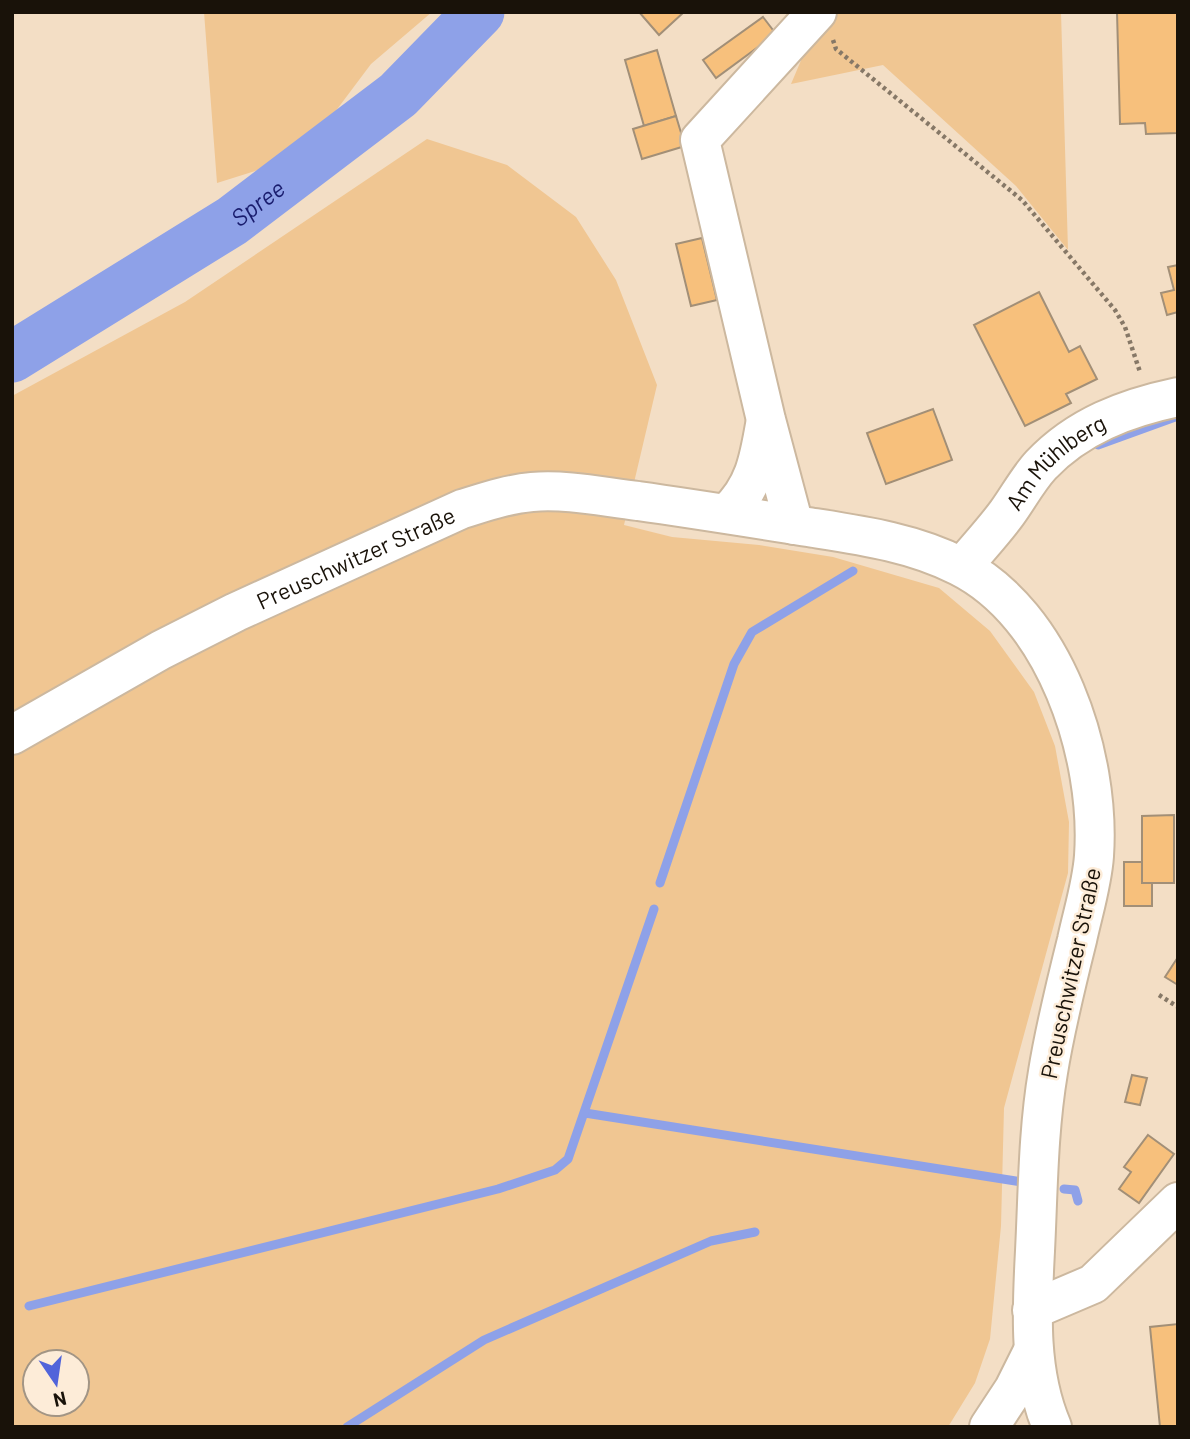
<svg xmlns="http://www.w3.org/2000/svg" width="1190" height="1439" viewBox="0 0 1190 1439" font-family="Barlow,sans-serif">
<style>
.green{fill:#f0c692;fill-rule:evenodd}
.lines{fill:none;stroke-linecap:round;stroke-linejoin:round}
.stream{stroke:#8ea1e8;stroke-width:9}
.river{stroke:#8ea1e8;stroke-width:51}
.building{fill:#f7c07c;stroke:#a28f77;stroke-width:2}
.minor-casing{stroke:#ccb89f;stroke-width:42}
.path{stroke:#867867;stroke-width:4.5;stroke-dasharray:3.5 3.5;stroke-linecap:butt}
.minor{stroke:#fff;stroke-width:38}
.labels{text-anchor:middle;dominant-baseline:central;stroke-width:5;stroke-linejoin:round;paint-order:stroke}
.street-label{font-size:23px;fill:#191209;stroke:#fdecd8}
.water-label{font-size:24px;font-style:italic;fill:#191c6d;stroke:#fdecd8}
</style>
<rect width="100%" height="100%" fill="#f3dec5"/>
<!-- green -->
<g class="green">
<polygon points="204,12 432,12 371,64 329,120 274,165 217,183"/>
<polygon points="830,12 1061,12 1068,250 1016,186 883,65 791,84 805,51"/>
<path d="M427 139 507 165 576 217 616 280 657 385 624 525 672 537 759 545 833 557 939 588 990 631 1034 692 1055 746 1069 822 1068 873 1004 1108 1001 1226 990 1339 975 1383 948 1427H12V396L185 302ZM35 1362H77V1404H35Z"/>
</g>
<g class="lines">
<!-- stream -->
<g class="stream">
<polyline points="1098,445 1178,416"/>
<polyline points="660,883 734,664 752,632 853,571"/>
<polyline points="585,1113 1022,1182"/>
<polyline points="1064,1189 1075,1190 1078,1201"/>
<polyline points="29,1306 498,1189 555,1170 568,1159 654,909"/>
<polyline points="347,1427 484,1340 711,1241 755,1232"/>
</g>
<!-- river -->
<path class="river" id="s1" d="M12 357 232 221 398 95 479 12"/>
</g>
<!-- building -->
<g class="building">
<polygon points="639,12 684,12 659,35"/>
<polygon points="1117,12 1178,12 1178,133 1146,134 1145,123 1120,124"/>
<polygon points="763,17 776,34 716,78 703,60"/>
<polygon points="657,50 676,116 644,126 625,60"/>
<polygon points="676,116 685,146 642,159 633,129"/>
<polygon points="702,238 717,300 691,306 676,244"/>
<polygon points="1178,265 1178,312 1167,315 1161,293 1174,290 1168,267"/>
<polygon points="1039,292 1069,352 1080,346 1097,379 1066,394 1071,403 1025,426 974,325"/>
<polygon points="933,409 952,460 886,484 867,433"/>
<polygon points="1174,815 1174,883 1142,883 1142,816"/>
<polygon points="1124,862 1142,862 1142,883 1152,883 1152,906 1124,906"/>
<polygon points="1178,957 1178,985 1165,977"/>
<polygon points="1132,1075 1147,1078 1140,1105 1125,1102"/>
<polygon points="1148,1135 1174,1154 1139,1203 1119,1189 1131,1172 1124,1167"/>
<polygon points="1178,1324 1178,1427 1160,1427 1150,1327"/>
</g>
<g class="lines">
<!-- minor casing -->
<g class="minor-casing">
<g id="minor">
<path d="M727 513C754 488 759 460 765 425"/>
<polyline points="794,525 766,420 700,140 817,12"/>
<path id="s2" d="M962 567C977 549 993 532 1007 513 1018 498 1028 479 1041 465 1078 426 1126 408 1178 397"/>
<path id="s3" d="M12 735 161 650 236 612 462 509C485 502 508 494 532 492 567 489 603 497 638 501 695 509 751 518 808 527 859 535 912 542 959 566 1055 614 1101 755 1094 856 1092 884 1083 912 1077 940 1066 984 1055 1028 1048 1072 1038 1131 1038 1191 1035 1251 1032 1309 1028 1371 1052 1427"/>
<polyline points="1032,1310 1093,1284 1178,1202"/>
<polyline points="989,1427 1014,1389 1033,1351"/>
</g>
</g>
<!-- path -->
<g class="path">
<polyline points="833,40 836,49 1022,200 1115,310 1125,327 1140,372"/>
<polyline points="1159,995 1178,1007"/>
</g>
<!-- minor -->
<use href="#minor" class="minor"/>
</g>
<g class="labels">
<!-- street labels -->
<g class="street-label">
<text stroke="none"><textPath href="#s2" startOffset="142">Am Mühlberg</textPath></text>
<text stroke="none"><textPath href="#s3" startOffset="387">Preuschwitzer Straße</textPath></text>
<text transform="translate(1070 973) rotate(-78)">Preuschwitzer Straße</text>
</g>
<!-- water labels -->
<g class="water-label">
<text stroke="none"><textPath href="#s1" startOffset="290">Spree</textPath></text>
</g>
</g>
<!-- border -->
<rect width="1190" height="1439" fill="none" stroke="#191209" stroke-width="28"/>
<!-- north arrow -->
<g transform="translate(56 1383) rotate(167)"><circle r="33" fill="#fdecd8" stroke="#a29585" stroke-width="2"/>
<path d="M0-5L12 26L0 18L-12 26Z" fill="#5164da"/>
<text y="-10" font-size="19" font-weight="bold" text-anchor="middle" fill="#191209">N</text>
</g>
</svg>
